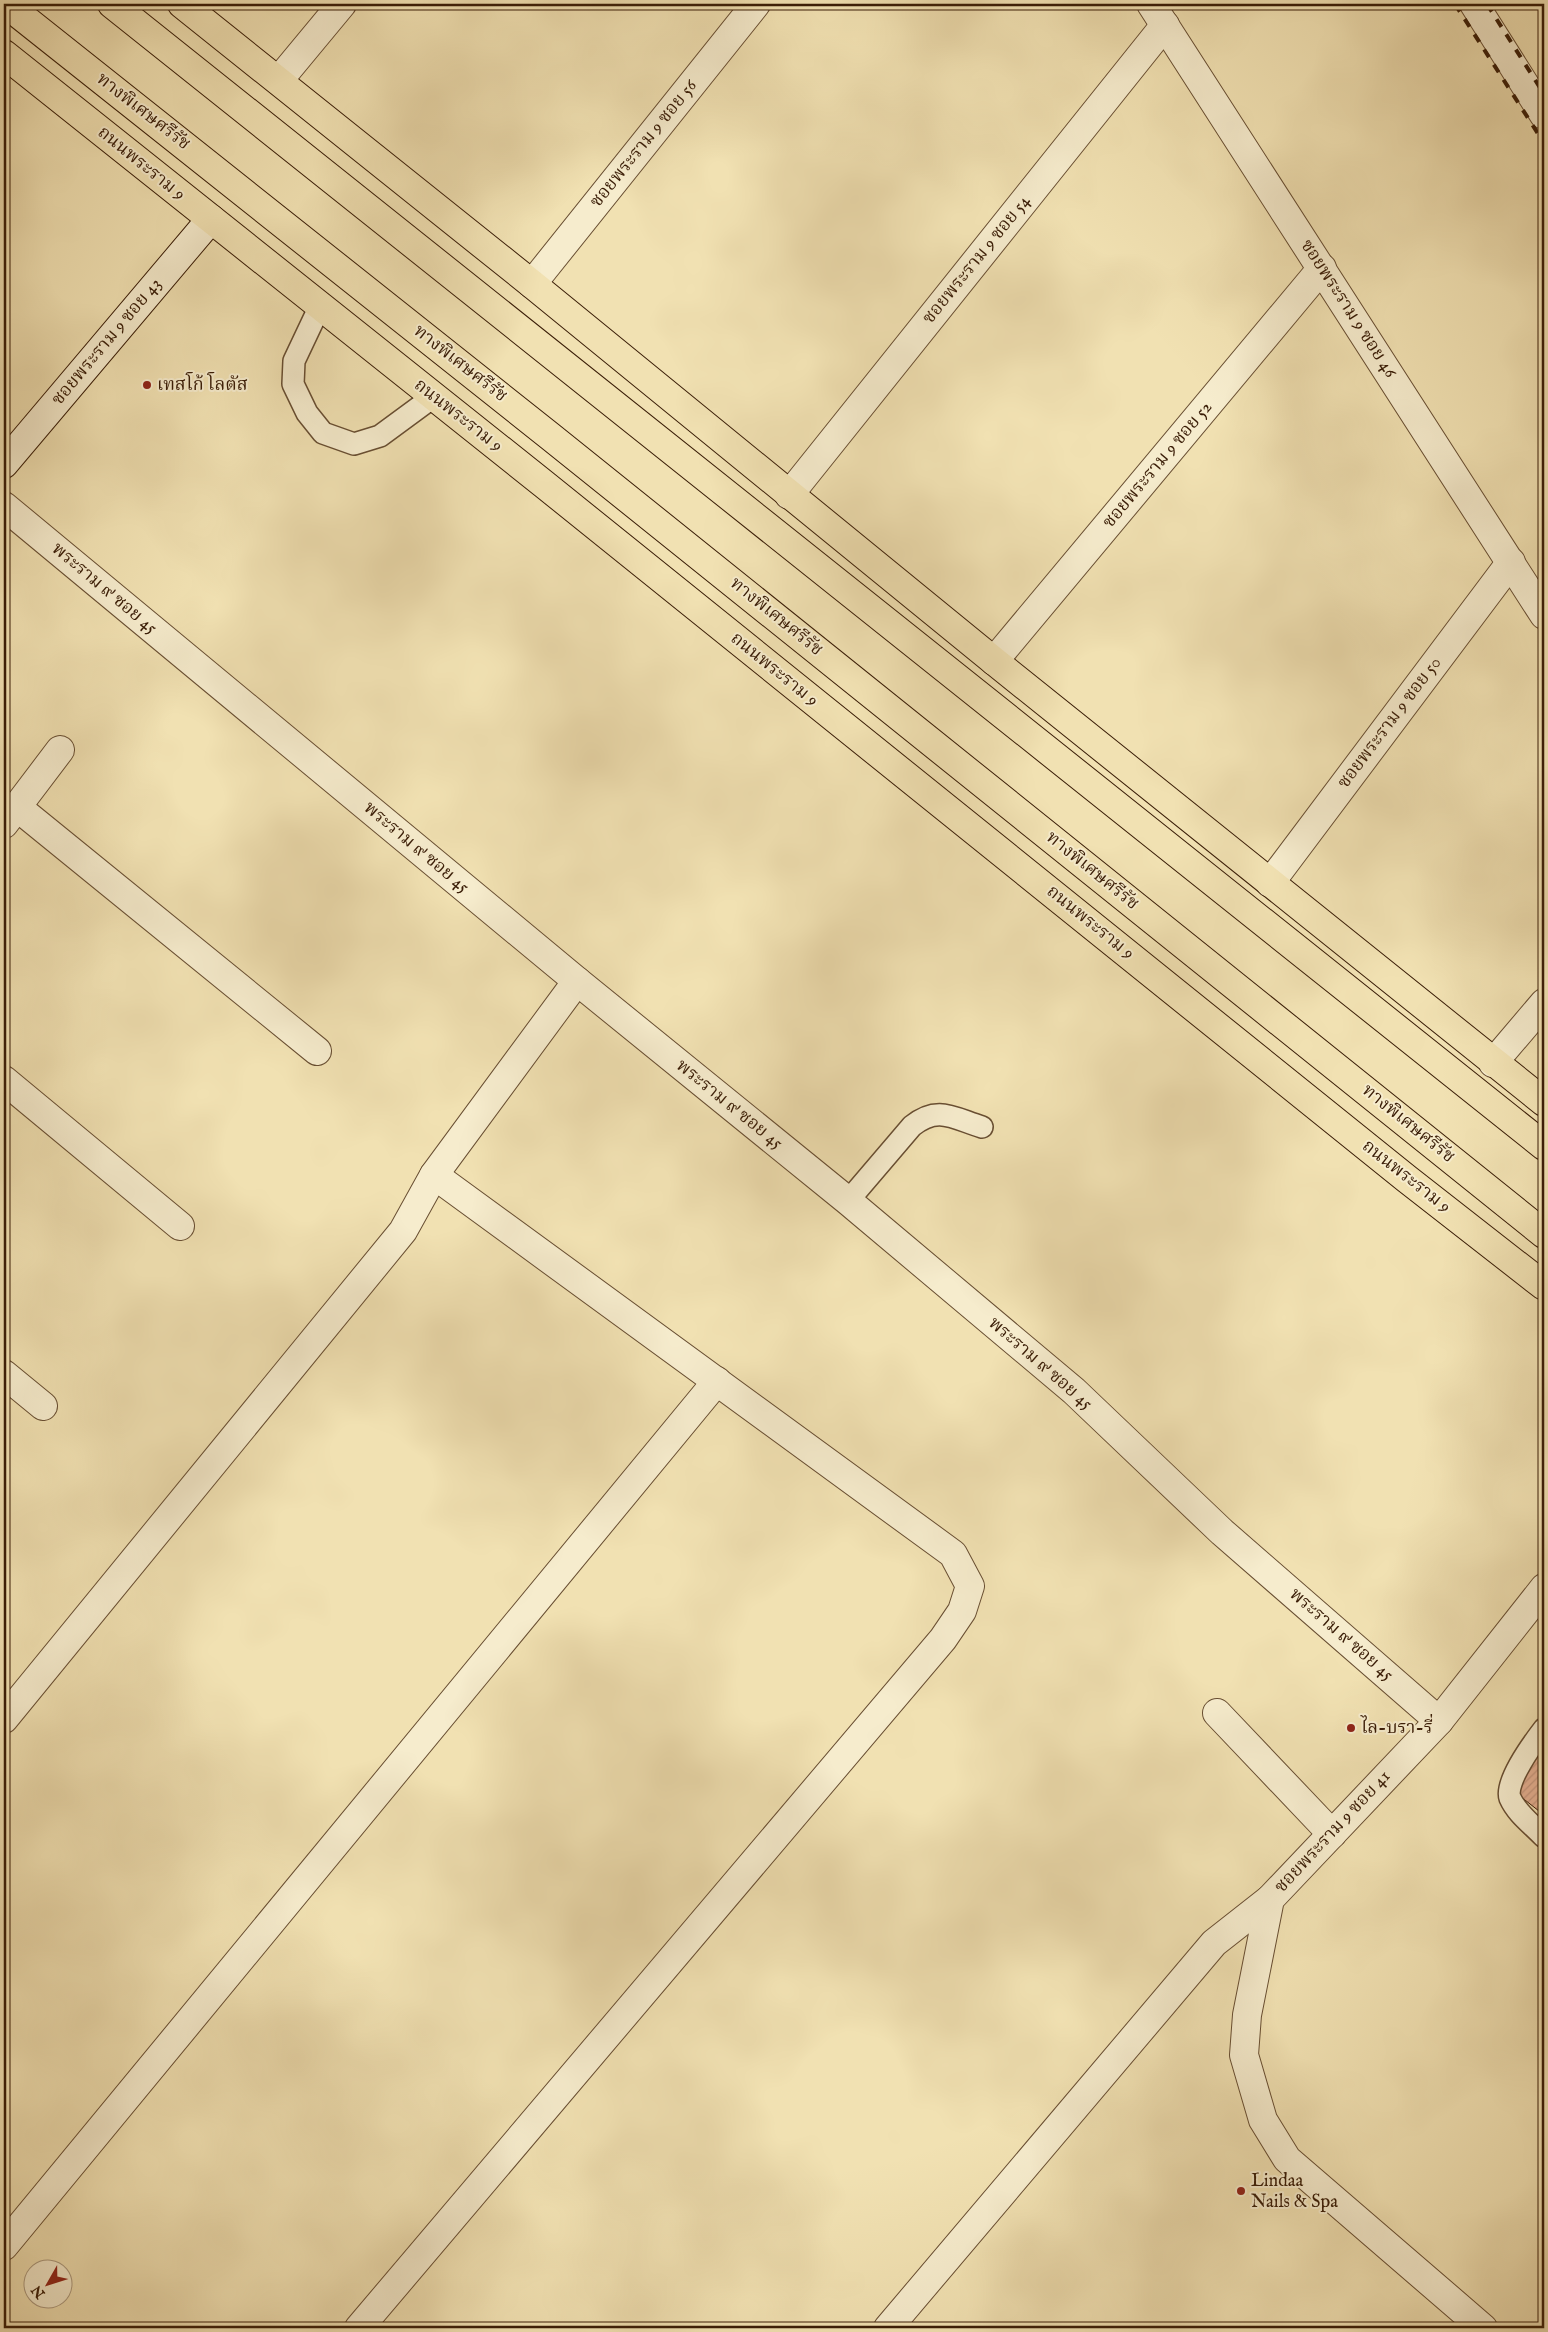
<svg xmlns="http://www.w3.org/2000/svg" width="1548" height="2332" viewBox="0 0 1548 2332" font-family="'IM FELL English','Noto Serif Thai',serif">
<style>
.building{fill:url(#building-hatch);stroke:#3a1d07}
.lines{fill:none;stroke-linecap:round;stroke-linejoin:round}
.lane-casing{stroke:#684e32;stroke-width:24}
.street-casing{stroke:#684e32;stroke-width:30}
.secondary-casing{stroke:#3a1d07;stroke-width:30}
.primary-casing{stroke:#3a1d07;stroke-width:30}
.highway-casing{stroke:#3a1d07;stroke-width:30}
.lane{stroke:#f6eccd;stroke-width:21}
.street{stroke:#f6eccd;stroke-width:28}
.secondary{stroke:#f6eccd;stroke-width:28}
.primary{stroke:#f1e1b2;stroke-width:28}
.highway{stroke:#f1e1b2;stroke-width:28}
.rail{stroke:#3a1d07;stroke-width:4;stroke-dasharray:9 9;stroke-linecap:butt}
.poi-dot{fill:#8f2418;stroke:#f6eccd;stroke-width:2}
.labels{text-anchor:middle;dominant-baseline:central;stroke-width:4;stroke-linejoin:round;paint-order:stroke}
.street-label{font-size:18px;fill:#3a1d07;stroke:#f6eccd}
.poi-label{font-size:18px;fill:#3a1d07;stroke:#f6eccd;text-anchor:start}
</style>
<defs>
<pattern id="building-hatch" width="6" height="6" patternUnits="userSpaceOnUse" patternTransform="scale(1.25)"><rect width="6" height="6" fill="#e1ad8e"/><path d="M-1 1l2-2M0 6l6-6M5 7l2-2" fill="none" stroke="#c29479"/></pattern>
</defs>
<rect width="100%" height="100%" fill="#f1e1b2"/>
<filter id="stains"><feTurbulence type="fractalNoise" baseFrequency=".004" numOctaves="4"/><feColorMatrix values="0 0 0 0 .2 0 0 0 0 .09 0 0 0 0 .02 0 0 0 .5 -.17"/></filter>
<radialGradient id="worn" r=".72"><stop offset=".6" stop-color="#630" stop-opacity="0"/><stop offset="1" stop-color="#630" stop-opacity=".3"/></radialGradient>
<!-- building -->
<polygon class="building" points="1544,1747 1544,1815 1511,1789"/>
<g class="lines">
<!-- lane casing -->
<g class="lane-casing">
<g id="lane">
<polyline points="320,306 294,361 293,384 307,413 323,433 354,444 380,436 433,397"/>
<path d="M848 1201 912 1126C938 1105 953 1118 982 1127"/>
<path d="M1544 1729C1534 1742 1504 1782 1510 1798 1517 1814 1533 1825 1544 1837"/>
</g>
</g>
<!-- street casing -->
<g class="street-casing">
<g id="street">
<polyline points="1151,4 1544,615"/>
<polyline points="1474,4 1544,115"/>
<polyline points="279,80 342,4"/>
<polyline points="532,284 756,4"/>
<polyline points="789,495 1165,25"/>
<polyline points="4,506 577,981 848,1201 1074,1391 1222,1532 1439,1721"/>
<polyline points="994,661 1322,268"/>
<polyline points="17,807 317,1051"/>
<polyline points="4,824 60,750"/>
<polyline points="1270,883 1511,562"/>
<polyline points="1493,1063 1544,1003"/>
<polyline points="4,1080 180,1226"/>
<polyline points="4,1374 43,1406"/>
<polyline points="1217,1713 1332,1834"/>
<polyline points="4,1719 403,1231 434,1175 577,981"/>
<polyline points="4,2246 717,1381"/>
<polyline points="359,2328 943,1639 962,1611 970,1586 953,1554 434,1175"/>
<polyline points="888,2328 1214,1943 1270,1899"/>
<polyline points="1483,2328 1287,2159 1263,2120 1244,2055 1247,2015 1270,1899 1439,1721 1544,1588"/>
</g>
</g>
<!-- secondary casing -->
<g class="secondary-casing">
<polyline id="secondary" points="4,464 211,219"/>
</g>
<!-- primary casing -->
<g class="primary-casing">
<g id="primary">
<polyline points="182,4 532,284 994,661 1544,1102"/>
<polyline points="4,54 545,485 1407,1179 1544,1286"/>
</g>
</g>
<!-- highway casing -->
<g class="highway-casing">
<g id="highway">
<polyline points="6,4 551,437 1544,1234"/>
<polyline points="112,4 1544,1146"/>
</g>
</g>
<!-- lane -->
<use href="#lane" class="lane"/>
<!-- street -->
<use href="#street" class="street"/>
<!-- secondary -->
<use href="#secondary" class="secondary"/>
<!-- primary -->
<use href="#primary" class="primary"/>
<!-- highway -->
<use href="#highway" class="highway"/>
<!-- rail -->
<g class="rail">
<polyline points="1455,4 1544,143"/>
<polyline points="1487,4 1544,94"/>
</g>
</g>
<!-- markers -->
<g class="poi-dot">
<circle cx="147" cy="385" r="5"/>
<circle cx="1351" cy="1728" r="5"/>
<circle cx="1241" cy="2191" r="5"/>
</g>
<g class="labels">
<!-- street labels -->
<g class="street-label">
<text transform="translate(143 112) rotate(38)">ทางพิเศษศรีรัช</text>
<text transform="translate(644 144) rotate(-51)">ซอยพระราม 9 ซอย 56</text>
<text transform="translate(141 164) rotate(39)">ถนนพระราม 9</text>
<text transform="translate(977 260) rotate(-51)">ซอยพระราม 9 ซอย 54</text>
<text transform="translate(1348 309) rotate(57)">ซอยพระราม 9 ซอย 46</text>
<text transform="translate(107 342) rotate(-50)">ซอยพระราม 9 ซอย 43</text>
<text transform="translate(460 364) rotate(38)">ทางพิเศษศรีรัช</text>
<text transform="translate(458 416) rotate(38)">ถนนพระราม 9</text>
<text transform="translate(1158 465) rotate(-50)">ซอยพระราม 9 ซอย 52</text>
<text transform="translate(104 589) rotate(40)">พระราม ๙ ซอย 45</text>
<text transform="translate(776 617) rotate(39)">ทางพิเศษศรีรัช</text>
<text transform="translate(774 670) rotate(39)">ถนนพระราม 9</text>
<text transform="translate(1390 723) rotate(-53)">ซอยพระราม 9 ซอย 50</text>
<text transform="translate(416 848) rotate(40)">พระราม ๙ ซอย 45</text>
<text transform="translate(1092 871) rotate(39)">ทางพิเศษศรีรัช</text>
<text transform="translate(1090 923) rotate(39)">ถนนพระราม 9</text>
<text transform="translate(729 1105) rotate(39)">พระราม ๙ ซอย 45</text>
<text transform="translate(1408 1124) rotate(39)">ทางพิเศษศรีรัช</text>
<text transform="translate(1406 1177) rotate(38)">ถนนพระราม 9</text>
<text transform="translate(1040 1364) rotate(41)">พระราม ๙ ซอย 45</text>
<text transform="translate(1341 1635) rotate(41)">พระราม ๙ ซอย 45</text>
<text transform="translate(1333 1832) rotate(-47)">ซอยพระราม 9 ซอย 41</text>
</g>
<!-- poi labels -->
<g class="poi-label">
<text x="157" y="385">เทสโก้ โลตัส</text>
<text x="1361" y="1728">ไล-บรา-รี่</text>
<text x="1251" y="2181">Lindaa<tspan x="1251" dy="21">Nails &amp; Spa</tspan></text>
</g>
</g>
<!-- margin -->
<rect width="1548" height="2332" fill="none" stroke="#f1e1b2" stroke-width="20"/>
<rect x="5" y="5" width="1538" height="2322" fill="none" stroke="#3a1d07" stroke-width="2.5"/>
<rect x="10" y="10" width="1528" height="2312" fill="none" stroke="#3a1d07"/>
<!-- north arrow -->
<g transform="translate(48 2284) rotate(231)"><circle r="24" fill="#f6eccd" stroke="#ab997e"/>
<path d="M0-4L9 19L0 12L-9 19Z" fill="#8f2418"/>
<text y="-8" font-size="14" font-weight="bold" text-anchor="middle" fill="#3a1d07">N</text>
</g>
<rect width="100%" height="100%" filter="url(#stains)"/>
<rect width="100%" height="100%" fill="url(#worn)"/>
</svg>
